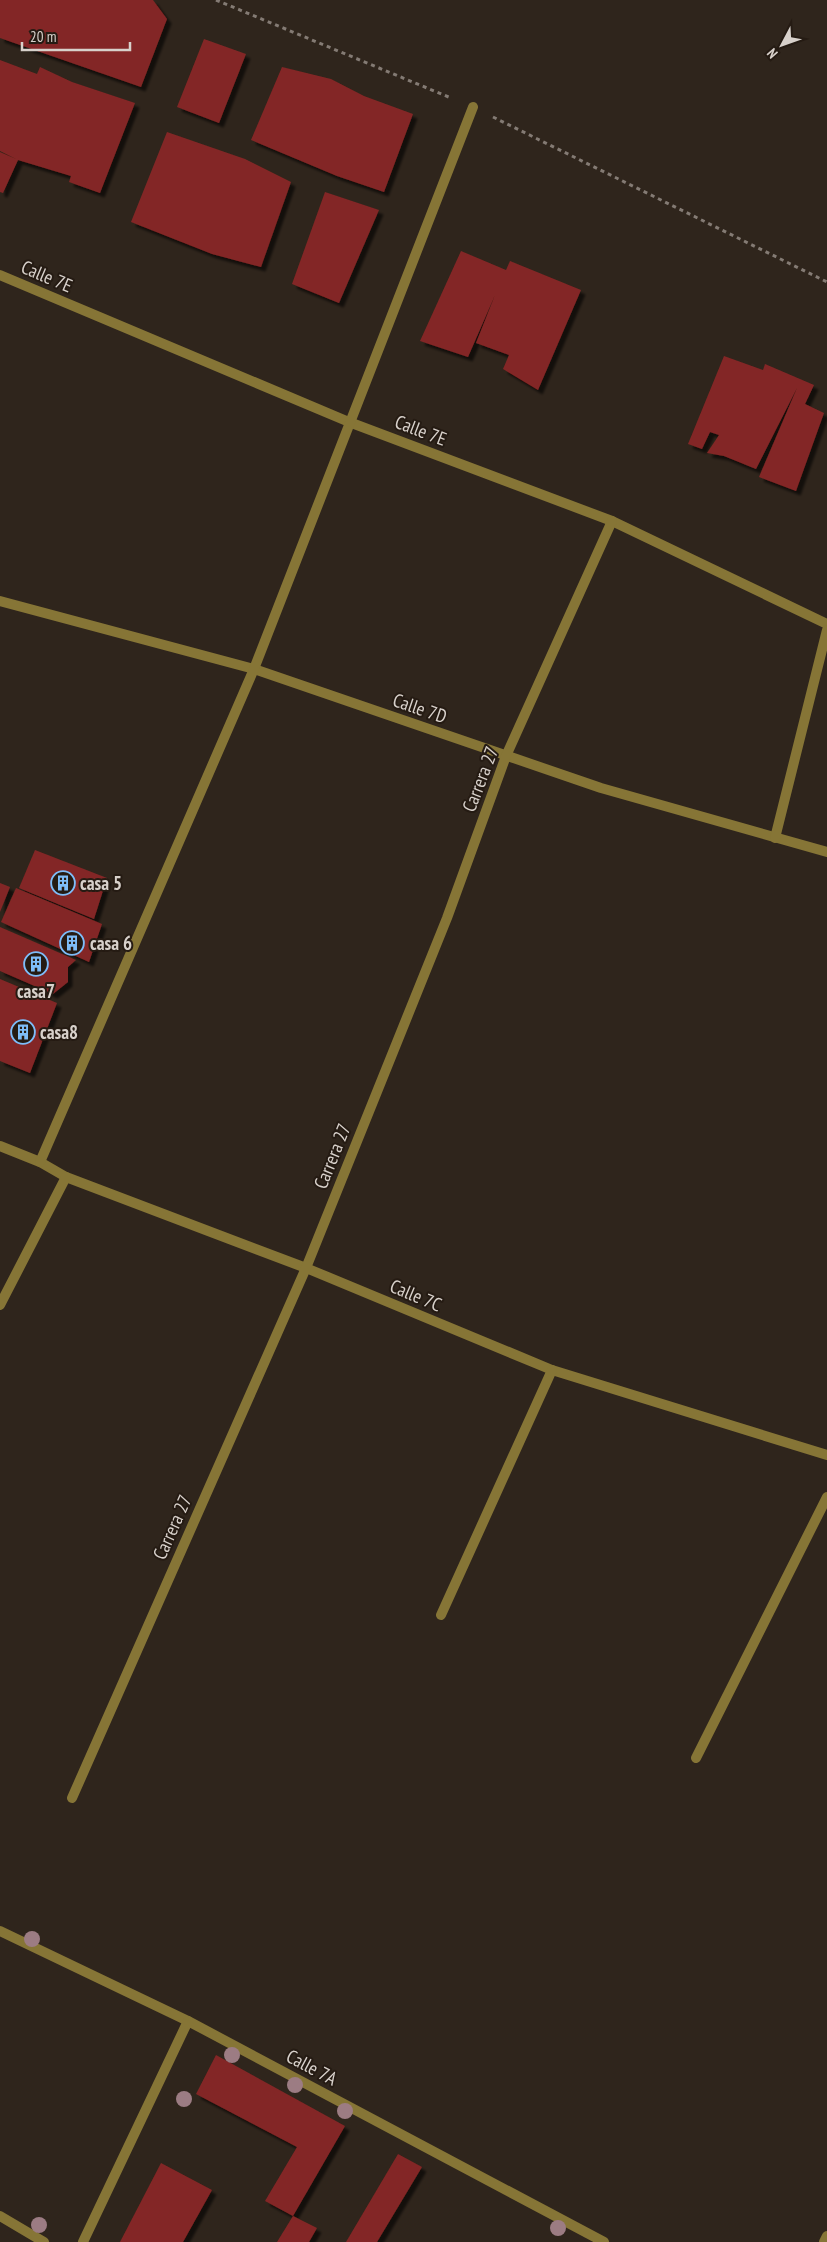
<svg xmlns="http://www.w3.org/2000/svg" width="827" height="2242" viewBox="0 0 827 2242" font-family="'PT Sans Narrow',sans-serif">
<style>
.building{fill:#832625;filter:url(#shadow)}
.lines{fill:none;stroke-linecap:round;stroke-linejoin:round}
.path{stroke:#847b74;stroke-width:3;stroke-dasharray:4 4;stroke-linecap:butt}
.minor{stroke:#867536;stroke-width:10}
.tree{fill:#9c7c83}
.labels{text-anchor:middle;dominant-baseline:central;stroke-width:4;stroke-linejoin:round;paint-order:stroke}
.street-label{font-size:19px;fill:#d8d1cb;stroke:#251b13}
.poi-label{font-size:19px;font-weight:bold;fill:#d8d1cb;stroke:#251b13;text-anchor:start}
</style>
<defs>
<filter id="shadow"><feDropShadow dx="4.5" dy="4.5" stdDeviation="1" flood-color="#0009"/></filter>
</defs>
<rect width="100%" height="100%" fill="#2f251c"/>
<!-- building -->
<g class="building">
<polygon points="0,0 153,0 167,19 141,87 0,38"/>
<polygon points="204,39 246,54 219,123 177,107"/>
<polygon points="0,60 37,74 40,67 72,82 135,103 100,193 69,182 71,176 18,160 3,193 0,192 0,152 16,159 0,151"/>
<polygon points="282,67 331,79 364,96 413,114 384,192 337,176 251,140"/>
<polygon points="167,132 245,159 291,182 261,267 212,254 131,222"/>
<polygon points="325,192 379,210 339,303 292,284"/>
<polygon points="461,251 506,270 510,261 581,290 538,390 503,369 509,355 476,343 495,295 468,357 420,341"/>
<polygon points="724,356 763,370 765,364 814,385 805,404 824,413 796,491 759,477 797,388 756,469 724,456 707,453 719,435 710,432 702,449 688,444"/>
<polygon points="35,850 107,878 94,919 19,888"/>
<polygon points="0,883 10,887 0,912"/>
<polygon points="16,888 102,924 89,962 1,922"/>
<polygon points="0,927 76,960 68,967 68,982 53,994 0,971"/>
<polygon points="0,979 57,1003 30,1073 0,1061"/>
<polygon points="216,2055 345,2126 293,2216 317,2228 309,2242 277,2242 293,2216 265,2201 297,2147 196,2094"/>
<polygon points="398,2154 422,2167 377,2242 346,2242"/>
<polygon points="161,2163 212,2190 183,2242 120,2242"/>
</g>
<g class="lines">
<!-- path -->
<g class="path">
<polyline points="216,0 451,98"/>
<polyline points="493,117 827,282"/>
</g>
<!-- minor -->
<g class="minor">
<polyline points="0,275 349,422 612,521 827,624"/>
<polyline points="0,601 254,669 601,788 827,852"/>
<polyline points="775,838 827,630"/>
<polyline points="0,1146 40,1162 66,1177 306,1268 552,1370 827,1455"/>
<polyline points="40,1162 254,669 473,107"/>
<polyline points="0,1305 66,1177"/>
<polyline points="441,1615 552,1370"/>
<polyline points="696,1758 827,1497"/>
<polyline points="72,1798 306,1268 447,918 506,756 612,521"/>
<polyline points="0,1931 188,2021 604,2242"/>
<polyline points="0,2216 44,2242"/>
<polyline points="83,2242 188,2021"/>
<polyline points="824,2242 827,2236"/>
</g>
</g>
<!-- trees -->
<g class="tree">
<circle cx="32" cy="1939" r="8"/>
<circle cx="232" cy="2055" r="8"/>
<circle cx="295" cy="2085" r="8"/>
<circle cx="184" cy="2099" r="8"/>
<circle cx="345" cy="2111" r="8"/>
<circle cx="39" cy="2225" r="8"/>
<circle cx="558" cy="2228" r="8"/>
</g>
<!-- icons -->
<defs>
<g id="building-ring" transform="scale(1.25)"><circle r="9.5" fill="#251b13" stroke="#7ebdf9" stroke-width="1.5"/><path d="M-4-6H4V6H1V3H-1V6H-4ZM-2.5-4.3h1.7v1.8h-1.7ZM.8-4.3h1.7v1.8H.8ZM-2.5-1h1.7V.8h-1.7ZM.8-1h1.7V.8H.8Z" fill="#7ebdf9"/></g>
</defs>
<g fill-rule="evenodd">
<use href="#building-ring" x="63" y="883"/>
<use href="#building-ring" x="72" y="943"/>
<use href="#building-ring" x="36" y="964"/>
<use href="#building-ring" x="23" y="1032"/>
</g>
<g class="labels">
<!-- street labels -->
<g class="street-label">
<text transform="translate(47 276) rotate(23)">Calle 7E</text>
<text transform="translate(421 430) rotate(21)">Calle 7E</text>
<text transform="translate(420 708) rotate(19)">Calle 7D</text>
<text transform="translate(480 779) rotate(-69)">Carrera 27</text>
<text transform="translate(332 1156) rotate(-68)">Carrera 27</text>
<text transform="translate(416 1295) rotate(23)">Calle 7C</text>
<text transform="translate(172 1527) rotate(-66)">Carrera 27</text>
<text transform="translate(312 2067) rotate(28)">Calle 7A</text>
</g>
<!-- poi labels -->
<g class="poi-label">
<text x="80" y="883">casa 5</text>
<text x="90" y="943">casa 6</text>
<text x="36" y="991" text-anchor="middle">casa7</text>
<text x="40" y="1032">casa8</text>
</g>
</g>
<!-- north arrow -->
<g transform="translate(782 45) rotate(229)" stroke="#251b13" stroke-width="4" paint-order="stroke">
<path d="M0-4L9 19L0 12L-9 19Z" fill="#d8d1cb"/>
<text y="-8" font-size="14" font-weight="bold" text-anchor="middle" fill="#d8d1cb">N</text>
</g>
<!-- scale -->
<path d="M22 42v8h108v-8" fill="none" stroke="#d8d1cb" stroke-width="2.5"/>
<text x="30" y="42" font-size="15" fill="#d8d1cb" stroke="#251b13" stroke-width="4" paint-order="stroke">20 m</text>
</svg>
